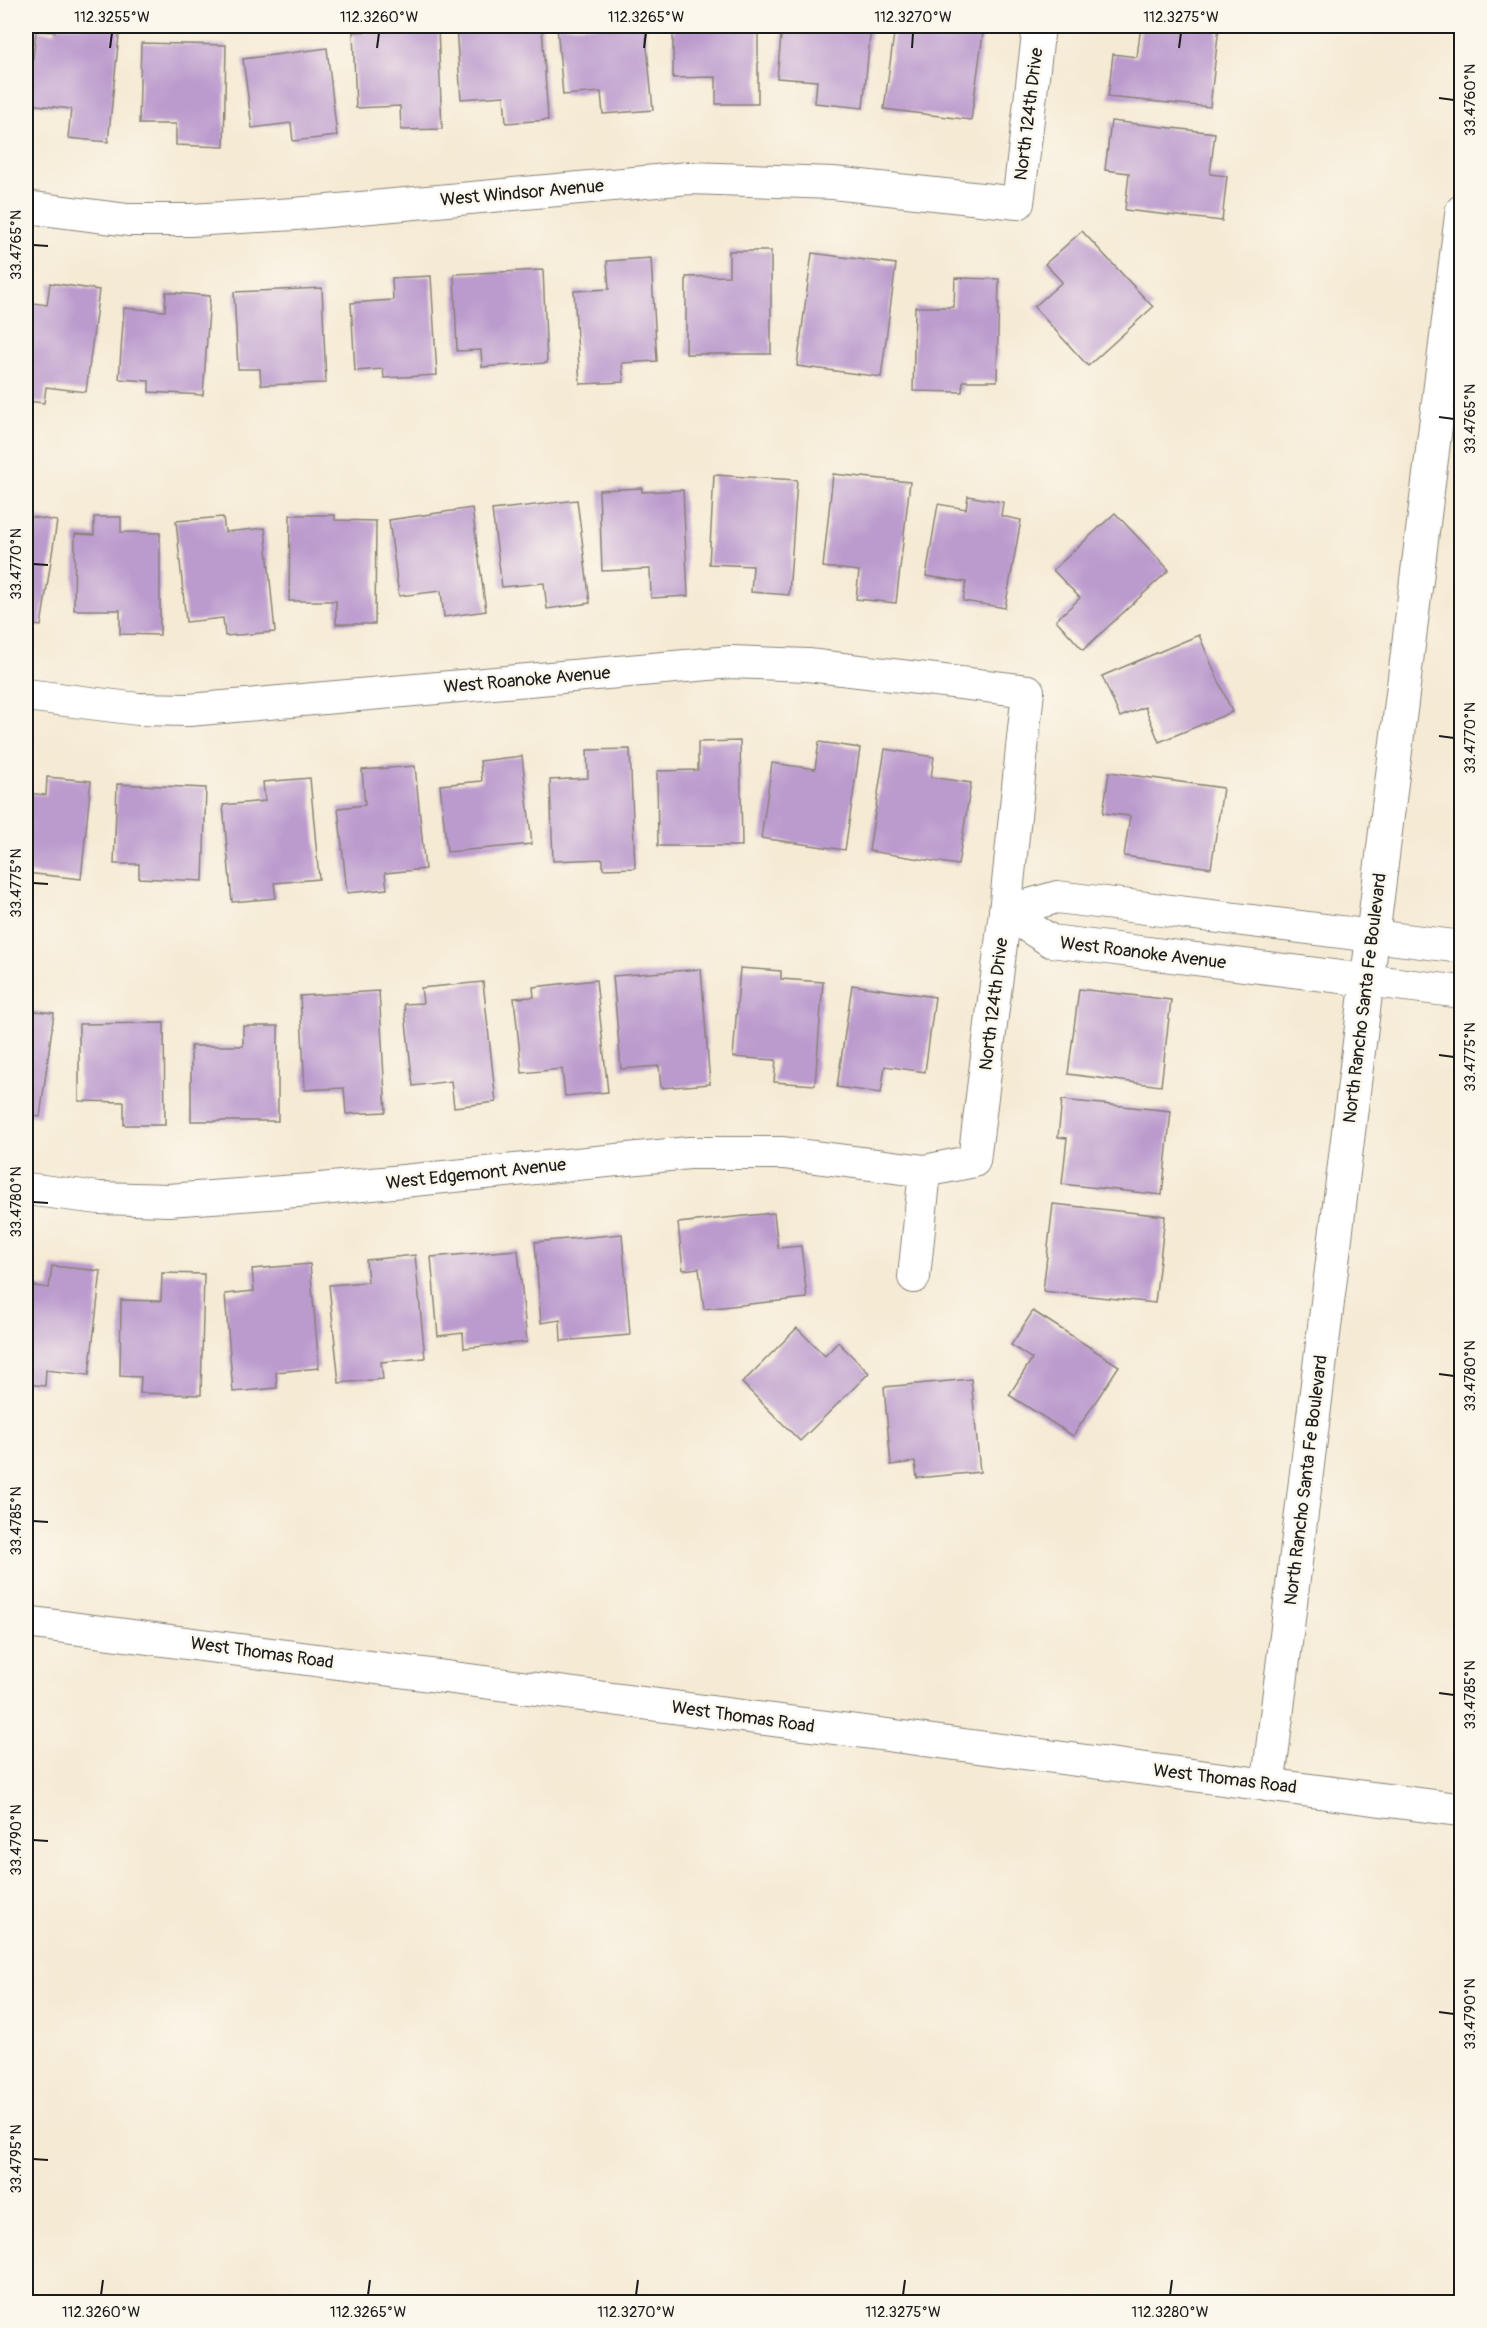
<svg xmlns="http://www.w3.org/2000/svg" width="1487" height="2328" viewBox="0 0 1487 2328" font-family="Pangolin,sans-serif">
<style>
.building{fill:#bb9acd}
.lines{fill:none;stroke-linecap:round;stroke-linejoin:round}
.minor-casing{stroke:#888378;stroke-width:34}
.tertiary-casing{stroke:#888378;stroke-width:35}
.minor{stroke:#fff;stroke-width:32}
.tertiary{stroke:#fff;stroke-width:33}
.ticks{fill:none;stroke:#1c1c1c;stroke-width:2}
.labels{text-anchor:middle;dominant-baseline:central;stroke-width:5;stroke-linejoin:round;paint-order:stroke}
.street-label{font-size:18px;fill:#1c1c1c;stroke:#fbf7ec}
.neatline{fill:none;stroke:#1c1c1c;stroke-width:2}
.ticks-label{font-size:15px;text-anchor:middle;fill:#1c1c1c}
</style>
<rect width="100%" height="100%" fill="#fbf7ec"/>
<filter id="ink" filterUnits="userSpaceOnUse"><feTurbulence type="fractalNoise" baseFrequency=".0167" numOctaves="2"/><feDisplacementMap in="SourceGraphic" scale="12" xChannelSelector="R" yChannelSelector="G"/><feConvolveMatrix kernelMatrix="1 2 1 2 8 2 1 2 1" color-interpolation-filters="sRGB"/></filter>
<filter id="wash" filterUnits="userSpaceOnUse"><feTurbulence type="fractalNoise" baseFrequency=".008" numOctaves="4" result="noise"/><feDisplacementMap in="SourceGraphic" scale="24" xChannelSelector="R" yChannelSelector="G"/><feGaussianBlur stdDeviation="1.35" result="paint"/><feColorMatrix in="noise" values="0 0 0 0 0 0 0 0 0 0 0 0 0 0 0 0 0 1.4 0 .05"/><feComposite in="paint" operator="in"/></filter>
<g filter="url(#wash)">
<rect width="100%" height="100%" fill="#f5ead4"/>
<g id="blocks">
<!-- building -->
<g class="building">
<polygon points="56,26 120,26 108,142 68,138 71,109 28,104 36,31 55,32"/>
<polygon points="456,26 542,26 548,120 506,123 504,96 461,99"/>
<polygon points="557,26 645,26 653,110 603,114 601,92 563,95"/>
<polygon points="673,26 758,26 758,104 716,104 716,77 673,78"/>
<polygon points="782,26 871,26 863,108 815,103 817,81 777,78"/>
<polygon points="895,26 984,26 971,120 884,109"/>
<polygon points="1141,26 1219,26 1210,107 1108,97 1113,54 1137,57"/>
<polygon points="438,28 442,129 401,130 400,106 356,108 353,32"/>
<polygon points="141,43 226,45 224,147 176,145 176,124 139,124"/>
<polygon points="327,48 337,136 293,141 291,123 252,128 243,59"/>
<polygon points="1111,121 1215,133 1210,174 1227,176 1222,221 1125,210 1129,173 1105,170"/>
<polygon points="1082,231 1153,307 1088,366 1034,307 1062,282 1045,264"/>
<polygon points="729,251 771,251 771,354 686,354 686,277 729,276"/>
<polygon points="812,253 896,264 881,377 797,366"/>
<polygon points="651,258 657,361 622,363 624,382 580,384 574,291 609,289 607,261"/>
<polygon points="543,270 547,363 482,367 481,350 457,351 454,274"/>
<polygon points="431,276 437,375 384,378 383,369 355,371 351,303 393,300 392,278"/>
<polygon points="955,278 999,279 997,381 963,381 962,392 913,391 915,307 954,307"/>
<polygon points="50,283 99,290 86,392 46,387 44,403 26,401 26,302 47,305"/>
<polygon points="322,288 326,383 261,385 260,369 238,369 234,292"/>
<polygon points="166,292 210,296 203,395 149,392 149,381 119,379 124,308 165,311"/>
<polygon points="833,474 910,482 896,603 856,599 859,571 823,567"/>
<polygon points="714,475 797,480 789,595 751,592 753,566 709,564"/>
<polygon points="642,488 642,492 683,490 688,596 651,598 650,569 602,571 599,490"/>
<polygon points="968,496 1003,502 1001,516 1021,520 1005,608 963,601 966,582 926,576 938,504 966,509"/>
<polygon points="577,500 590,603 547,609 544,583 502,587 492,510"/>
<polygon points="472,508 486,611 444,617 441,591 399,596 389,520"/>
<polygon points="1115,513 1169,570 1083,650 1056,620 1080,598 1053,570"/>
<polygon points="290,515 335,515 335,520 376,521 375,624 336,624 336,601 289,601"/>
<polygon points="26,516 57,521 41,626 26,624"/>
<polygon points="94,517 121,517 121,532 160,533 160,635 120,634 120,610 74,610 75,534 94,535"/>
<polygon points="223,517 225,532 265,528 275,632 225,636 223,618 186,622 176,521"/>
<polygon points="1199,635 1232,712 1159,742 1145,707 1120,717 1102,676"/>
<polygon points="740,741 742,846 658,846 657,771 698,770 698,742"/>
<polygon points="819,742 860,748 845,850 761,838 772,763 815,769"/>
<polygon points="630,749 635,868 603,869 603,859 553,861 550,780 588,778 587,750"/>
<polygon points="885,749 934,757 931,777 971,783 958,865 869,851"/>
<polygon points="522,756 532,844 447,852 440,785 482,781 480,761"/>
<polygon points="415,766 425,869 385,873 387,889 347,893 338,808 365,805 362,770"/>
<polygon points="1109,772 1223,788 1211,868 1124,856 1130,816 1103,813"/>
<polygon points="47,777 91,781 81,879 26,873 26,793 46,795"/>
<polygon points="310,778 319,879 274,883 276,898 232,902 223,805 265,801 263,782"/>
<polygon points="117,784 206,788 203,881 139,878 139,864 114,864"/>
<polygon points="740,968 781,971 781,979 823,982 815,1085 774,1082 776,1060 733,1057"/>
<polygon points="701,969 710,1084 661,1088 659,1066 621,1069 613,976"/>
<polygon points="596,980 608,1092 565,1096 562,1069 522,1073 514,998 534,997 533,987"/>
<polygon points="483,982 496,1102 454,1107 451,1081 413,1086 404,1004 423,1003 421,988"/>
<polygon points="852,985 935,997 925,1072 885,1066 881,1093 837,1087"/>
<polygon points="1079,989 1171,1000 1161,1086 1068,1074"/>
<polygon points="379,991 386,1112 346,1114 344,1088 305,1090 300,996"/>
<polygon points="26,1010 54,1013 40,1117 26,1115"/>
<polygon points="164,1023 165,1125 124,1125 124,1102 79,1101 79,1024"/>
<polygon points="243,1026 278,1026 278,1121 191,1121 191,1046 243,1046"/>
<polygon points="1062,1100 1171,1111 1162,1195 1062,1184 1067,1138 1058,1137"/>
<polygon points="1053,1204 1165,1216 1155,1303 1043,1291"/>
<polygon points="774,1213 778,1248 801,1246 807,1298 704,1309 699,1268 683,1270 678,1223"/>
<polygon points="622,1234 630,1335 561,1341 560,1320 541,1323 535,1242"/>
<polygon points="518,1250 527,1342 464,1348 463,1333 438,1336 431,1257"/>
<polygon points="415,1255 425,1358 381,1362 383,1379 339,1383 329,1285 368,1282 366,1260"/>
<polygon points="310,1264 319,1368 276,1372 277,1388 233,1392 225,1294 254,1291 252,1269"/>
<polygon points="52,1266 101,1271 89,1375 46,1370 45,1386 26,1384 26,1285 49,1288"/>
<polygon points="162,1273 204,1274 201,1395 140,1393 141,1377 120,1376 121,1300 161,1301"/>
<polygon points="1033,1311 1119,1366 1073,1436 1009,1395 1032,1359 1011,1345"/>
<polygon points="797,1328 825,1356 838,1342 869,1373 800,1441 742,1383"/>
<polygon points="971,1379 980,1472 917,1478 915,1462 891,1465 884,1387"/>
</g>
</g>
</g>
<g filter="url(#ink)">
<use href="#blocks" fill-opacity="0" stroke="#888378" stroke-width="1.5"/>
<g class="lines">
<!-- minor casing -->
<g class="minor-casing">
<g id="minor">
<polyline points="26,207 128,220 190,220 295,214 689,178 833,183 1018,203 1039,26"/>
<polyline points="26,695 138,709 189,710 731,662 808,665 1028,691 1005,912 974,1161 925,1171 914,1277"/>
<polyline points="1005,912 1051,941 1462,992"/>
<polyline points="1005,912 1057,897 1462,947"/>
<polyline points="26,1189 99,1198 168,1200 311,1190 689,1153 783,1153 925,1171"/>
<polyline points="26,1622 1268,1785"/>
</g>
</g>
<!-- tertiary casing -->
<g class="tertiary-casing">
<polyline id="tertiary" points="1462,211 1268,1785 1462,1810"/>
</g>
<!-- minor -->
<use href="#minor" class="minor"/>
<!-- tertiary -->
<use href="#tertiary" class="tertiary"/>
</g>
</g>
<!-- ticks -->
<path class="ticks" d="M110 48 112 33M377 48 379 33M644 48 646 33M912 48 913 33M1179 48 1181 33M1439 98 1454 100M33 245 48 246M1439 417 1454 419M33 564 48 565M1439 736 1454 738M33 883 48 884M1439 1055 1454 1057M33 1202 48 1203M1439 1374 1454 1376M33 1521 48 1522M1439 1693 1454 1695M33 1840 48 1841M1439 2012 1454 2014M33 2159 48 2160M101 2295 103 2280M368 2295 370 2280M636 2295 638 2280M903 2295 905 2280M1170 2295 1172 2280"/>
<g class="labels">
<!-- street labels -->
<g class="street-label">
<text transform="translate(1029 114) rotate(-83)">North 124th Drive</text>
<text transform="translate(522 193) rotate(-5)">West Windsor Avenue</text>
<text transform="translate(527 680) rotate(-5)">West Roanoke Avenue</text>
<text transform="translate(1143 953) rotate(7)">West Roanoke Avenue</text>
<text transform="translate(1365 998) rotate(-83)">North Rancho Santa Fe Boulevard</text>
<text transform="translate(994 1004) rotate(-83)">North 124th Drive</text>
<text transform="translate(476 1174) rotate(-6)">West Edgemont Avenue</text>
<text transform="translate(1306 1480) rotate(-83)">North Rancho Santa Fe Boulevard</text>
<text transform="translate(262 1653) rotate(8)">West Thomas Road</text>
<text transform="translate(743 1717) rotate(8)">West Thomas Road</text>
<text transform="translate(1225 1779) rotate(7)">West Thomas Road</text>
</g>
</g>
<!-- margin -->
<rect width="1487" height="2328" fill="none" stroke="#fbf7ec" stroke-width="66"/>
<rect x="33" y="33" width="1421" height="2262" class="neatline"/>
<g class="ticks-label">
<text x="112" y="22">112.3255°W</text>
<text x="379" y="22">112.3260°W</text>
<text x="646" y="22">112.3265°W</text>
<text x="913" y="22">112.3270°W</text>
<text x="1181" y="22">112.3275°W</text>
<text transform="translate(1470 100) rotate(-90)" y="5">33.4760°N</text>
<text transform="translate(16 245) rotate(-90)" y="5">33.4765°N</text>
<text transform="translate(1470 419) rotate(-90)" y="5">33.4765°N</text>
<text transform="translate(16 564) rotate(-90)" y="5">33.4770°N</text>
<text transform="translate(1470 738) rotate(-90)" y="5">33.4770°N</text>
<text transform="translate(16 883) rotate(-90)" y="5">33.4775°N</text>
<text transform="translate(1470 1057) rotate(-90)" y="5">33.4775°N</text>
<text transform="translate(16 1202) rotate(-90)" y="5">33.4780°N</text>
<text transform="translate(1470 1376) rotate(-90)" y="5">33.4780°N</text>
<text transform="translate(16 1521) rotate(-90)" y="5">33.4785°N</text>
<text transform="translate(1470 1695) rotate(-90)" y="5">33.4785°N</text>
<text transform="translate(16 1840) rotate(-90)" y="5">33.4790°N</text>
<text transform="translate(1470 2014) rotate(-90)" y="5">33.4790°N</text>
<text transform="translate(16 2159) rotate(-90)" y="5">33.4795°N</text>
<text x="101" y="2317">112.3260°W</text>
<text x="368" y="2317">112.3265°W</text>
<text x="636" y="2317">112.3270°W</text>
<text x="903" y="2317">112.3275°W</text>
<text x="1170" y="2317">112.3280°W</text>
</g>
</svg>
